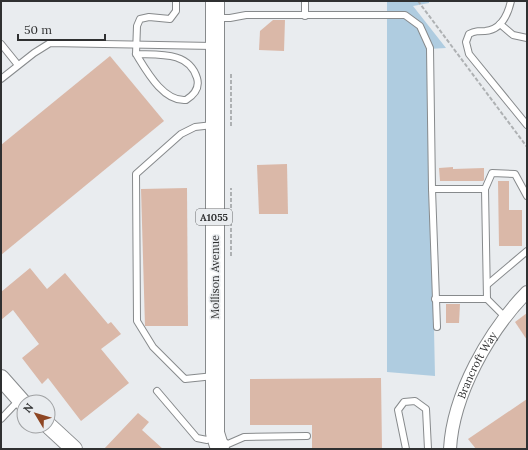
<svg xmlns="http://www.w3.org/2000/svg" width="528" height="450" viewBox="0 0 528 450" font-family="Lora,serif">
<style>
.green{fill:#afcce0}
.building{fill:#dab8a8}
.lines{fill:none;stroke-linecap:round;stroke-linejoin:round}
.lane-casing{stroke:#878a8c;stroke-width:8}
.street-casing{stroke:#878a8c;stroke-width:14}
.secondary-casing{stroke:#878a8c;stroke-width:18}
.primary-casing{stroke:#878a8c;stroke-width:20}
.path{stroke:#aeb1b3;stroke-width:2;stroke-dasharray:4 2;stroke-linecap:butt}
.lane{stroke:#fff;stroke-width:6}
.street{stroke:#fff;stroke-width:12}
.secondary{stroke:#fff;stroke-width:16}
.primary{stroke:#fff;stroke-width:18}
.labels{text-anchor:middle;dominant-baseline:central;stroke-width:3;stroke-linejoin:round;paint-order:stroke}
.shield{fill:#e9ecef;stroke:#67686a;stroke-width:1}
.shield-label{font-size:10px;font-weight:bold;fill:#2f3031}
.street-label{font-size:11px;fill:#2f3031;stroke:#e9ecef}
</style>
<rect width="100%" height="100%" fill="#e9ecef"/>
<!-- green -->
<polygon class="green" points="380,1 429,1 429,3 413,6 446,48 428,49 435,376 387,372 387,2"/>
<!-- building -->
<g class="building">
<polygon points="273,20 285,20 284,51 259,50 260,31"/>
<polygon points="110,56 164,121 1,255 1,145"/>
<polygon points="287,164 288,214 259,214 257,165"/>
<polygon points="453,167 453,169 484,168 484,180 483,181 440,181 439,168"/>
<polygon points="498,181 509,181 509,210 522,210 522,246 499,246"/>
<polygon points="187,188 188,326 145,326 141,189"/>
<polygon points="30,268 47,289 65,273 108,324 111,322 121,334 101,349 129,383 81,421 48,378 42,384 22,358 39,344 13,310 1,320 1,292"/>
<polygon points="446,304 460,304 459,323 446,323"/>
<polygon points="527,313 527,340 515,322"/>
<polygon points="381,378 382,449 312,449 312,425 250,425 250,379"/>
<polygon points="527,399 527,449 476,449 468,439"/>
<polygon points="138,413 149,422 142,430 163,449 104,449"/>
</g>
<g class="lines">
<!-- lane casing -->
<g class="lane-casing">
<g id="lane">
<path d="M511 1C508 14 501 30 485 31 478 31 475 31 469 34L466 42 469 54 527 125"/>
<polyline points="305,16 305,1"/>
<polyline points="217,18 230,18 246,15 405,15 420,26 430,48 432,189 437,327"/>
<polyline points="500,24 513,35 527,38"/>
<polyline points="1,44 18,65"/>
<path d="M136 54C146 70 163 102 186 100 194 95 200 88 197 78 189 51 158 55 136 54L137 26 140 19 149 17 170 19 176 11V1"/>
<polyline points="1,79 34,53 50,43 213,46"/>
<polyline points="213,125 195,127 181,134 136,174 137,321 153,347 185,379 214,376"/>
<polyline points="432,189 485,189"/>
<polyline points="488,284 527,251"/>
<polyline points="435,299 487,299"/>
<polyline points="504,316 487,299 485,189 492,173 515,174 527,196"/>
<polyline points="157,391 197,438 207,440 213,435"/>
<polyline points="1,419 19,400"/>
<polyline points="221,440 228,444 244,437 307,436"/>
<polyline points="406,449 398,410 404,402 415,401 426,409 428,449"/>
</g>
</g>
<!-- street casing -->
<g class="street-casing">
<g id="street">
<path id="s1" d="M450 449C453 394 489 331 527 292"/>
</g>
</g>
<!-- secondary casing -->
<g class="secondary-casing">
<g id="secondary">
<polyline points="1,378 24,404"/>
<polyline points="48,425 74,449"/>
</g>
</g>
<!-- primary casing -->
<g class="primary-casing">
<polyline id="primary" points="215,1 215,433 220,449"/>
</g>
<!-- path -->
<g class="path">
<polyline points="418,1 527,147"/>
<polyline points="231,74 231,128"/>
<polyline points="231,256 231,188"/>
</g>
<!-- lane -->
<use href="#lane" class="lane"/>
<!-- street -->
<use href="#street" class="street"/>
<!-- secondary -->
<use href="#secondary" class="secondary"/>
<!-- primary -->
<use href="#primary" class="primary"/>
</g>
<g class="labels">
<!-- shield labels -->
<rect class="shield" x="196" y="209" width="36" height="16" rx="3"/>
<g class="shield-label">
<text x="214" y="217">A1055</text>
</g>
<!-- street labels -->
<g class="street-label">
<text transform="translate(215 277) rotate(-90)">Mollison Avenue</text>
<text stroke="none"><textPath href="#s1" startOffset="89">Brancroft Way</textPath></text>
</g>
</g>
<!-- border -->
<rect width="528" height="450" fill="none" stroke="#2f3031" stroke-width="4"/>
<!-- north arrow -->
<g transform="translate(36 414) rotate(308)"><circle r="19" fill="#e9ecef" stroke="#9fa1a3"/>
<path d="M0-3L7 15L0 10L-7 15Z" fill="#8e4623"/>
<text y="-6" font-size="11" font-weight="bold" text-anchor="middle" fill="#2f3031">N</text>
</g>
<!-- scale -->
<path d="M18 34v6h87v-6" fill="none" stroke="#2f3031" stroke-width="2"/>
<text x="24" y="34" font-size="12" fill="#2f3031" stroke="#e9ecef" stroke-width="3" paint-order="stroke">50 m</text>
</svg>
